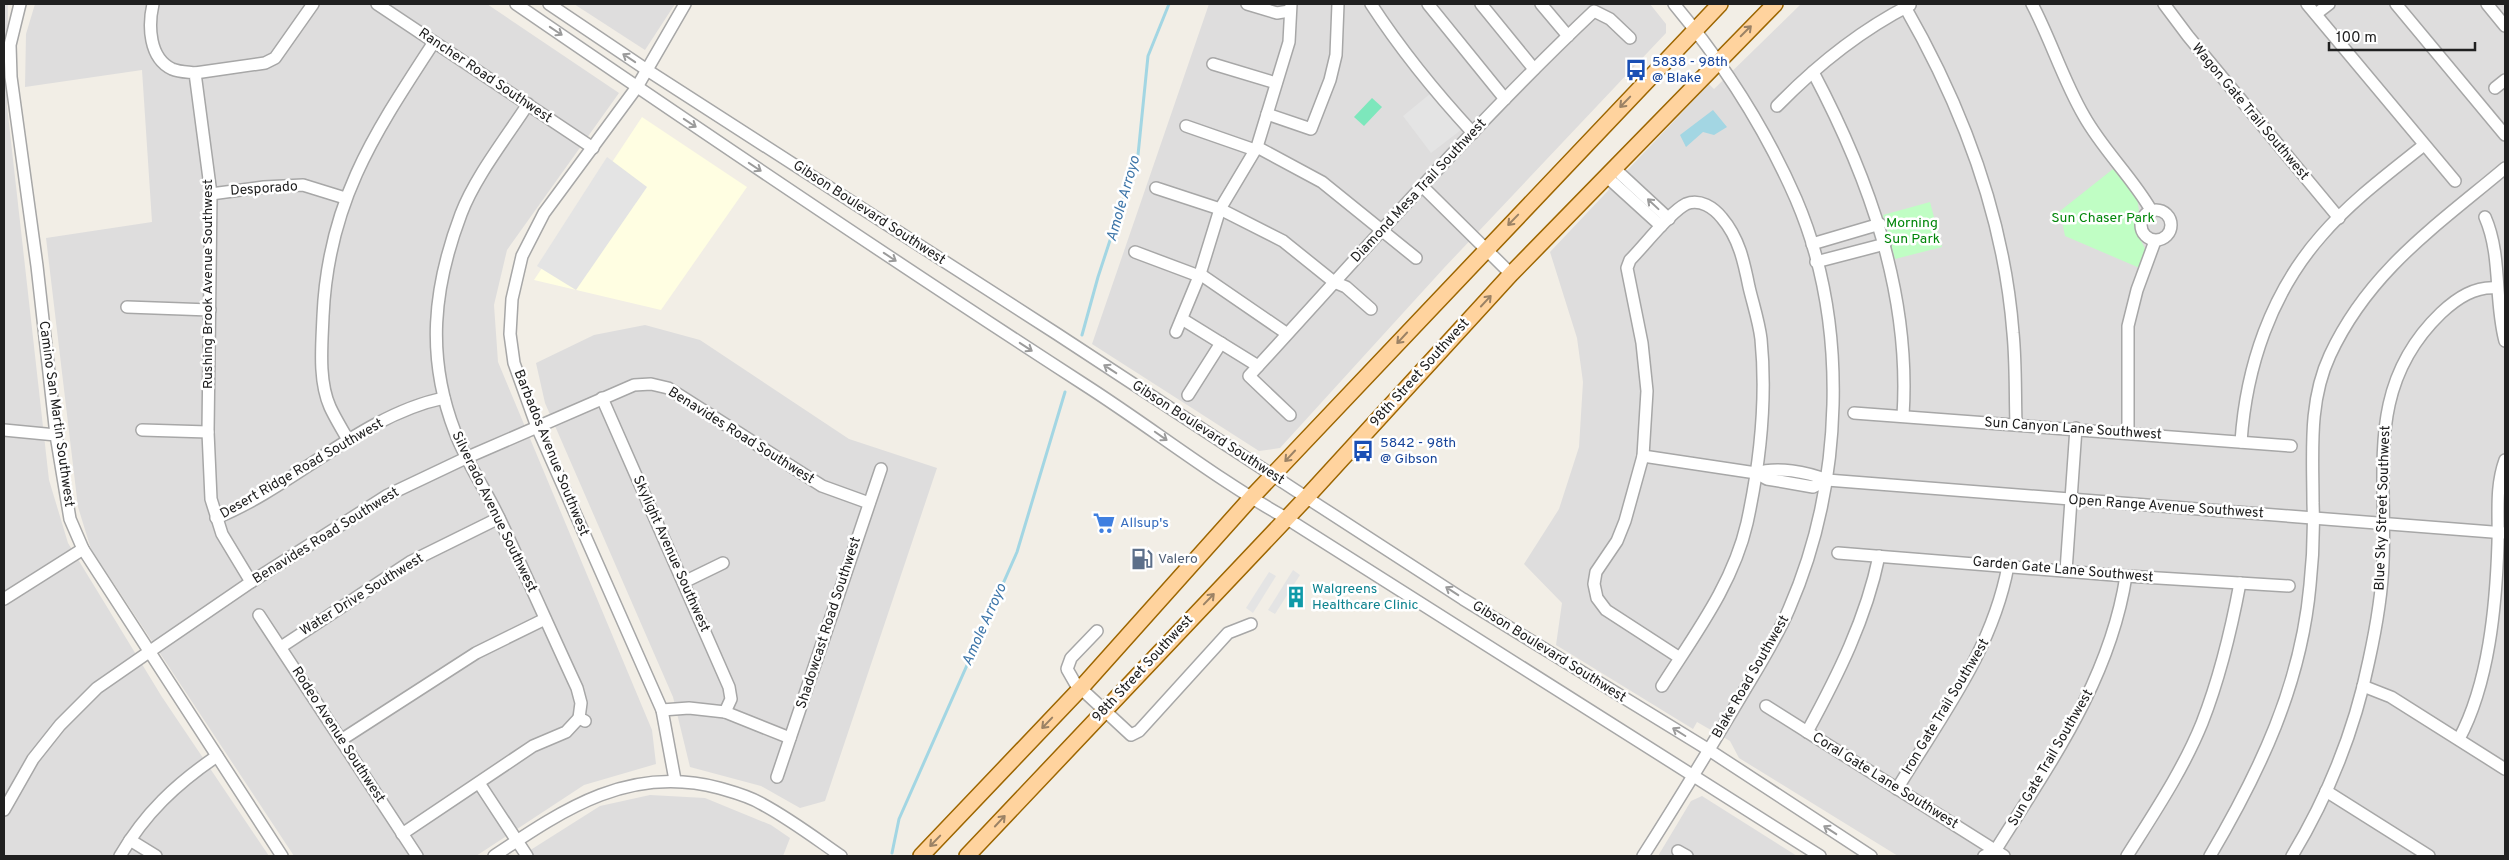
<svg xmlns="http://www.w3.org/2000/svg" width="2509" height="860" viewBox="0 0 2509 860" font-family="Overpass,sans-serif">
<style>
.residential{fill:#dedddd}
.education{fill:#fffee2}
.park{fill:#c0fec4}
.pitch{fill:#7de7bc}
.parking{fill:#e4e4e4}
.water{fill:#a3d6e3}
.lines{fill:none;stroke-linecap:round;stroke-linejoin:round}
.stream{stroke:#a3d6e3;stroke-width:3}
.minor-casing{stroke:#a7a7a7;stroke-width:14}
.major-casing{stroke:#9d6600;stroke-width:18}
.minor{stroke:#fff;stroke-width:11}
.major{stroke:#ffd39e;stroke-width:15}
.oneway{stroke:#9b9b9b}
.oneway2{stroke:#9b8265}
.labels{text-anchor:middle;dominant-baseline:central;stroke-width:5;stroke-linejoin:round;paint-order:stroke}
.transit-label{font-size:14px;fill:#164399;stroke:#fff;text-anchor:start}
.street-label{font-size:14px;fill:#202020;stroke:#fff}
.park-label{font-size:14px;fill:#02860a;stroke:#fff}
.shop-label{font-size:14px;fill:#366cbe;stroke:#fff;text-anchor:start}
.service-label{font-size:14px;fill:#4e5e75;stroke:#fff;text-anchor:start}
.culture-label{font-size:14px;fill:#0d838f;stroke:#fff;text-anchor:start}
.water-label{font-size:15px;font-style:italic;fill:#3e76a9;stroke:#fff}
</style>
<rect width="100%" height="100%" fill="#f2eee6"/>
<!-- residential -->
<g class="residential">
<polygon points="4,4 8,4 7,106 49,480 68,543 162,697 269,856 4,856"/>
<polygon points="35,4 487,4 619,93 507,250 494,305 498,362 652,730 656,764 584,785 476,856 294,856 91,549 78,507 46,238 152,222 142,70 25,87 26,34"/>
<polygon points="574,4 675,4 645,50"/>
<polygon points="1209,4 1650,4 1666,24 1666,33 1444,268 1280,448 1259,451 1092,344"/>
<polygon points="1801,4 2505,4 2505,856 1898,856 1739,758 1730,741 1697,722 1693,729 1556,645 1562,603 1524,564 1559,509 1579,447 1583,382 1577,338 1550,252 1709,84 1714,89"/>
<polygon points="645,325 700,340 849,439 937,468 825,801 800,808 761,786 690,767 673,697 545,403 536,363 594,335"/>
<polygon points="650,795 705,798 771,825 790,838 783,856 521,856 600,806"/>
<polygon points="1702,796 1797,856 1658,856 1691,801"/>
</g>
<!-- education -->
<polygon class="education" points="642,117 747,187 661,310 534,280"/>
<!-- park -->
<g class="park">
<polygon points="2113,169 2137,197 2139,211 2135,220 2135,228 2147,253 2142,269 2065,236 2060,211"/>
<polygon points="1930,202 1942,247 1895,259 1883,215"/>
</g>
<!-- pitch -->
<polygon class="pitch" points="1372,98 1382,107 1364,126 1354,117"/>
<!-- parking -->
<g class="parking">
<polygon points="1431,93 1461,130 1431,153 1403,116"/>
<polygon points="607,157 647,187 576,290 537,266"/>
<polygon points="1293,570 1300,575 1275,614 1268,610"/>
<polygon points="1269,572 1276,576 1253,613 1246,608"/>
</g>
<!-- water -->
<polygon class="water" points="1713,110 1727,127 1714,135 1703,132 1686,147 1680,135"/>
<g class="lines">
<!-- stream -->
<g class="stream">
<polyline points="1082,335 1098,277 1138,155 1148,56 1169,4"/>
<polyline points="892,853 899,819 1017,552 1065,392"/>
</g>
<!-- minor casing -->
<g class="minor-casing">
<g id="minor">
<polyline points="20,4 10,45 11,77 37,266 56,435 70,519 83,549 282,856"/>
<path d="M153 4C148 26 149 58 172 69 179 72 188 72 195 73L211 194 208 432 211 499 222 534 251 582"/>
<polyline points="377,4 593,148"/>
<path d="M516 4C704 133 893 261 1085 385 1152 428 1216 479 1286 518L1820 856"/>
<polyline points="549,4 647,70 1057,334 1321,507 1463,599 1709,750 1871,856"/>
<polyline points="1247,4 1277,13 1289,11"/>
<path d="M1371 4C1401 50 1435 92 1473 133"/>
<polyline points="1428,4 1505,99"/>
<polyline points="1481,4 1534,69"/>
<polyline points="1541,4 1568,36"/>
<path d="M2032 4C2051 40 2063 80 2084 116 2103 150 2132 177 2151 210"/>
<polyline points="2164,4 2188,36 2339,218"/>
<polyline points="2307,4 2455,181"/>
<polyline points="2396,4 2505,135"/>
<polyline points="2487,4 2505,26"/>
<path d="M1905 7C1963 108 2004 216 2013 333 2016 363 2015 394 2016 424"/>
<polyline points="2316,14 2329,4"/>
<polyline points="1213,64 1276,83"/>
<path d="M1813 72C1869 178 1911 294 1903 416"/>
<polyline points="195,73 265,63 275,58 313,4"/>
<polyline points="2495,88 2505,80"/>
<path d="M528 104C506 138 475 177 461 214 433 288 426 357 455 432 466 462 486 490 500 520 526 575 551 632 577 688L581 703 579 718 585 721"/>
<path d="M1777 106C1816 66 1861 30 1910 5"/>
<polyline points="1267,114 1311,129 1330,80 1336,55 1338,4"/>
<polyline points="1186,126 1255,150"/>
<polyline points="1257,147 1322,182 1416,258"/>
<polyline points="1614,168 1669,219"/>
<polyline points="1606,176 1661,226"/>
<polyline points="1422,186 1511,274"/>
<polyline points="1156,188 1220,209 1283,241 1334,282 1346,287 1371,309"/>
<polyline points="211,194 264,187 303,185 345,198"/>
<circle cx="2156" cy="225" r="15"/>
<path d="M2485 217C2502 256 2494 300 2505 341"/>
<polyline points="1812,244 1880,224"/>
<polyline points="1135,252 1199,276"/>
<polyline points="1816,262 1885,244"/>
<polyline points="1200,274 1286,333"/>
<polyline points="127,307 210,310"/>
<polyline points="1182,319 1258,366"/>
<polyline points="1176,332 1200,274 1220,209 1257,147 1289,42 1291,4"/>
<polyline points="1188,395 1221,343"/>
<polyline points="602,398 729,687 731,699 725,712"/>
<polyline points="1854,413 2291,446"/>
<path d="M1290 415 1249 376C1362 253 1472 126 1594 11L1610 19 1630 38"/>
<polyline points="4,430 56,435"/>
<polyline points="142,430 208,432"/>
<polyline points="2128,433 2128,326 2137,290 2155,241"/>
<path d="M348 440C342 429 335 418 330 407 318 380 322 344 323 316 328 202 374 134 434 42"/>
<path d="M2241 442C2246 367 2271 293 2321 236 2351 201 2389 173 2424 145"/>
<polyline points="1643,456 1756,473 1767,479 1813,487 1827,480"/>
<path d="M1756 473C1777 466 1807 472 1827 480L2505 533"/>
<path d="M216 518C293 487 362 415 444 398"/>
<polyline points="1838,553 2126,576 2289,586"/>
<polyline points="2066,571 2076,428"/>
<polyline points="684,582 723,563"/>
<polyline points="4,599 83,549"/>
<polyline points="259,615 417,856"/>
<polyline points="1097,631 1071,658 1067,669 1075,683 1131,735 1139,731 1228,633 1251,624"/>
<polyline points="281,647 410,562 499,518"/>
<path d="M1662 686C1695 634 1733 584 1747 523 1760 463 1767 400 1761 339 1759 322 1753 304 1749 287 1744 262 1739 238 1722 218 1714 208 1700 198 1686 204 1670 212 1644 246 1630 260L1627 268 1642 343 1647 391 1643 456 1625 521 1617 541 1596 572 1594 584 1597 598 1606 610 1680 658"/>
<polyline points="2363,686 2391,697 2505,769"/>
<polyline points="1766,706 2004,856"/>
<polyline points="662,710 689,708 725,712 790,738"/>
<path d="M1807 732C1838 675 1866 619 1879 556"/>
<path d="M2459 739C2489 683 2496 606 2498 543 2499 514 2495 488 2505 460"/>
<polyline points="341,740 476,653 545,619"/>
<polyline points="777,777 881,469"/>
<polyline points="675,780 662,710 537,427 514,363 510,334 512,299 522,256 544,213 637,87 685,4"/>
<polyline points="479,783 527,856"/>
<path d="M1897 789C1941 716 1992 651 2008 566"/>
<polyline points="2326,791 2429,856"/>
<polyline points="4,810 33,759 60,725 97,688 159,645 251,582 388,495 468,457 634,385 651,384 668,388 822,486 869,503"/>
<polyline points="402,834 533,746 566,732 579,718"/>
<polyline points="130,840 156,856"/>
<polyline points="1678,851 1687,856"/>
<path d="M120 856C145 813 176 784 217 756"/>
<path d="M494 856C564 809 630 764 719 788 733 792 749 796 762 804 790 819 815 838 841 856"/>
<path d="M1643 856C1675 806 1706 755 1737 703 1755 672 1775 642 1789 609 1843 485 1850 325 1796 199 1765 128 1724 64 1674 4"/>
<path d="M1984 856 1995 851C2050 763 2110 680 2126 576"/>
<path d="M2127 856C2154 813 2183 770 2202 723 2220 677 2231 631 2240 583"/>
<path d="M2210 856C2260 771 2301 685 2310 585 2313 558 2314 530 2313 503 2313 453 2308 402 2330 355 2369 271 2436 226 2505 168"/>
<path d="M2292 856C2328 796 2355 729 2369 660 2376 628 2382 595 2383 562 2387 469 2365 386 2441 313 2457 298 2475 286 2497 288"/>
</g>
</g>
<!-- major casing -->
<g class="major-casing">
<g id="major">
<polyline points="921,856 1081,688 1251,498 1720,4"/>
<polyline points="967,856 1306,498 1511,274 1775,4"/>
</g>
</g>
<!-- minor -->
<use href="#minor" class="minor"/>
<!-- major -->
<use href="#major" class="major"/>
</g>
<!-- one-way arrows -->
<defs><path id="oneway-shaft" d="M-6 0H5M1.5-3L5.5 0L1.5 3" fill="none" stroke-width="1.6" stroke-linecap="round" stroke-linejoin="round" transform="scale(1.25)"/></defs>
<g class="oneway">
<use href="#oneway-shaft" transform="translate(556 31) rotate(34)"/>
<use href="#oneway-shaft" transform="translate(629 58) rotate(-146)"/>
<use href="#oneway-shaft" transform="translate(690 123) rotate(34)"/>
<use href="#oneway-shaft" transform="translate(755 167) rotate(34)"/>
<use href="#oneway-shaft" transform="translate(1653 204) rotate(-137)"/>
<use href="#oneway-shaft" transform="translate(890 257) rotate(34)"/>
<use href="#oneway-shaft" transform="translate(1026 347) rotate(33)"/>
<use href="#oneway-shaft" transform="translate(1110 369) rotate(-147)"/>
<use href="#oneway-shaft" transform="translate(1161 436) rotate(35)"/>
<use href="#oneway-shaft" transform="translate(1452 591) rotate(-147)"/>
<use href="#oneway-shaft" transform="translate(1679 732) rotate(-148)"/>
<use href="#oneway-shaft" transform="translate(1830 830) rotate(-147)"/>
</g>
<g class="oneway2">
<use href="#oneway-shaft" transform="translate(1746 31) rotate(-45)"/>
<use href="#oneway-shaft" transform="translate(1625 102) rotate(134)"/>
<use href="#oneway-shaft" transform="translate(1513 220) rotate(134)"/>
<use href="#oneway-shaft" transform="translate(1486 301) rotate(-47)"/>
<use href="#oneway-shaft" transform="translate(1402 338) rotate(133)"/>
<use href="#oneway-shaft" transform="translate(1290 456) rotate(133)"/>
<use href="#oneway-shaft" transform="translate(1209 599) rotate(-46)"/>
<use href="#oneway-shaft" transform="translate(1047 723) rotate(134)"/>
<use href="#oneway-shaft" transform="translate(1000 821) rotate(-47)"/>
<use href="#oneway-shaft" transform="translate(935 841) rotate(134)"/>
</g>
<!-- icons -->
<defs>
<g id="bus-bare" transform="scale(1.725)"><path d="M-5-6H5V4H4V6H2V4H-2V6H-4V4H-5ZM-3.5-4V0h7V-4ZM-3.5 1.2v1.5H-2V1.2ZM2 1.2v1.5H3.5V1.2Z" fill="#1a4fb4" stroke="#fff" stroke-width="2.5" paint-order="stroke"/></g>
<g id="supermarket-bare" transform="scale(1.725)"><path d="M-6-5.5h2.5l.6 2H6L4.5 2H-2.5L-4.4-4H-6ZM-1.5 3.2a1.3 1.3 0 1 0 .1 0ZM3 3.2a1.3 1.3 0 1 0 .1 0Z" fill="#3f7fe0" stroke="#fff" stroke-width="2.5" paint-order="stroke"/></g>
<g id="fuel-bare" transform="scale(1.725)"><path d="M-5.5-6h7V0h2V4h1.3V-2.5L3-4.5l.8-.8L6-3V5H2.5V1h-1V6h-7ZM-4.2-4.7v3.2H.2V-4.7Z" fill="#5c6f8a" stroke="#fff" stroke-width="2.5" paint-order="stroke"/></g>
<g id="building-bare" transform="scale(1.725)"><path d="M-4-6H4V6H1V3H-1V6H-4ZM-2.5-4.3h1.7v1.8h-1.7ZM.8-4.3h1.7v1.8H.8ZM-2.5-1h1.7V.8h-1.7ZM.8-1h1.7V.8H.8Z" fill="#0f9aa8" stroke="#fff" stroke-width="2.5" paint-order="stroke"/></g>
</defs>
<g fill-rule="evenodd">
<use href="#bus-bare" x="1636" y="70"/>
<use href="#bus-bare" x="1363" y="451"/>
<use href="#supermarket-bare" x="1104" y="523"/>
<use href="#fuel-bare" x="1142" y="559"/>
<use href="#building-bare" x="1296" y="597"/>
</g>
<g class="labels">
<!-- transit labels -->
<g class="transit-label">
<text x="1652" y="62">5838 - 98th<tspan x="1652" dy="16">@ Blake</tspan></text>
<text x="1380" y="443">5842 - 98th<tspan x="1380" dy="16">@ Gibson</tspan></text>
</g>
<!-- street labels -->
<g class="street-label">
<text transform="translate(485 76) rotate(34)">Rancher Road Southwest</text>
<text transform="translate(2250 112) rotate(50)">Wagon Gate Trail Southwest</text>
<text transform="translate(264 189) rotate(-4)">Desporado</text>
<text transform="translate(1419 191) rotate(-47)">Diamond Mesa Trail Southwest</text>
<text transform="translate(869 213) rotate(33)">Gibson Boulevard Southwest</text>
<text transform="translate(208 284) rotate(-90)">Rushing Brook Avenue Southwest</text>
<text transform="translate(1420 373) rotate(-48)">98th Street Southwest</text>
<text transform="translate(56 414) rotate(82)">Camino San Martin Southwest</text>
<text transform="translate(2073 429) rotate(4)">Sun Canyon Lane Southwest</text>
<text transform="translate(1208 433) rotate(33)">Gibson Boulevard Southwest</text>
<text transform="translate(741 436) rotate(32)">Benavides Road Southwest</text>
<text transform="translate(551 453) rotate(68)">Barbados Avenue Southwest</text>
<text transform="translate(302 469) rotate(-30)">Desert Ridge Road Southwest</text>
<text transform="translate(2166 507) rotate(4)">Open Range Avenue Southwest</text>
<text transform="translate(2383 508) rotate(-88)">Blue Sky Street Southwest</text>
<text transform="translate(494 512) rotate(64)">Silverado Avenue Southwest</text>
<text transform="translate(326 536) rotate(-32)">Benavides Road Southwest</text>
<text transform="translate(671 554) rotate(66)">Skylight Avenue Southwest</text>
<text transform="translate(2063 570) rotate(5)">Garden Gate Lane Southwest</text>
<text transform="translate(362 595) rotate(-32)">Water Drive Southwest</text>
<text transform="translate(829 623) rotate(-72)">Shadowcast Road Southwest</text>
<text transform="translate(1549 652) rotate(32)">Gibson Boulevard Southwest</text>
<text transform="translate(1143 669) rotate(-47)">98th Street Southwest</text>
<text transform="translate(1751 677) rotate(-60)">Blake Road Southwest</text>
<text transform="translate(1946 707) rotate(-59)">Iron Gate Trail Southwest</text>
<text transform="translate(338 735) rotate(57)">Rodeo Avenue Southwest</text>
<text transform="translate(2051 758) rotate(-60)">Sun Gate Trail Southwest</text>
<text transform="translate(1885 781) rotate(32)">Coral Gate Lane Southwest</text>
</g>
<!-- park labels -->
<g class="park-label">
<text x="2103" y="218">Sun Chaser Park</text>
<text x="1912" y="223">Morning<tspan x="1912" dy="16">Sun Park</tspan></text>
</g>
<!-- shop labels -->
<g class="shop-label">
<text x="1120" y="523">Allsup's</text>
</g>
<!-- service labels -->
<g class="service-label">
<text x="1158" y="559">Valero</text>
</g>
<!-- culture labels -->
<g class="culture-label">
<text x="1312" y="589">Walgreens<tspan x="1312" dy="16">Healthcare Clinic</tspan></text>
</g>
<!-- water labels -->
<g class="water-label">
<text transform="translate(1124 199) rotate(-74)">Amole Arroyo</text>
<text transform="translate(985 625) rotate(-66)">Amole Arroyo</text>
</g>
</g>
<!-- border -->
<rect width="2509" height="860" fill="none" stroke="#202020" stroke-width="10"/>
<!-- scale -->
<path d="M2329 42v8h146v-8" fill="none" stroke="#202020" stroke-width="2.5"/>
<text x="2336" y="42" font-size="15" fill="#202020" stroke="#ffffff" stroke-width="4" paint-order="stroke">100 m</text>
</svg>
